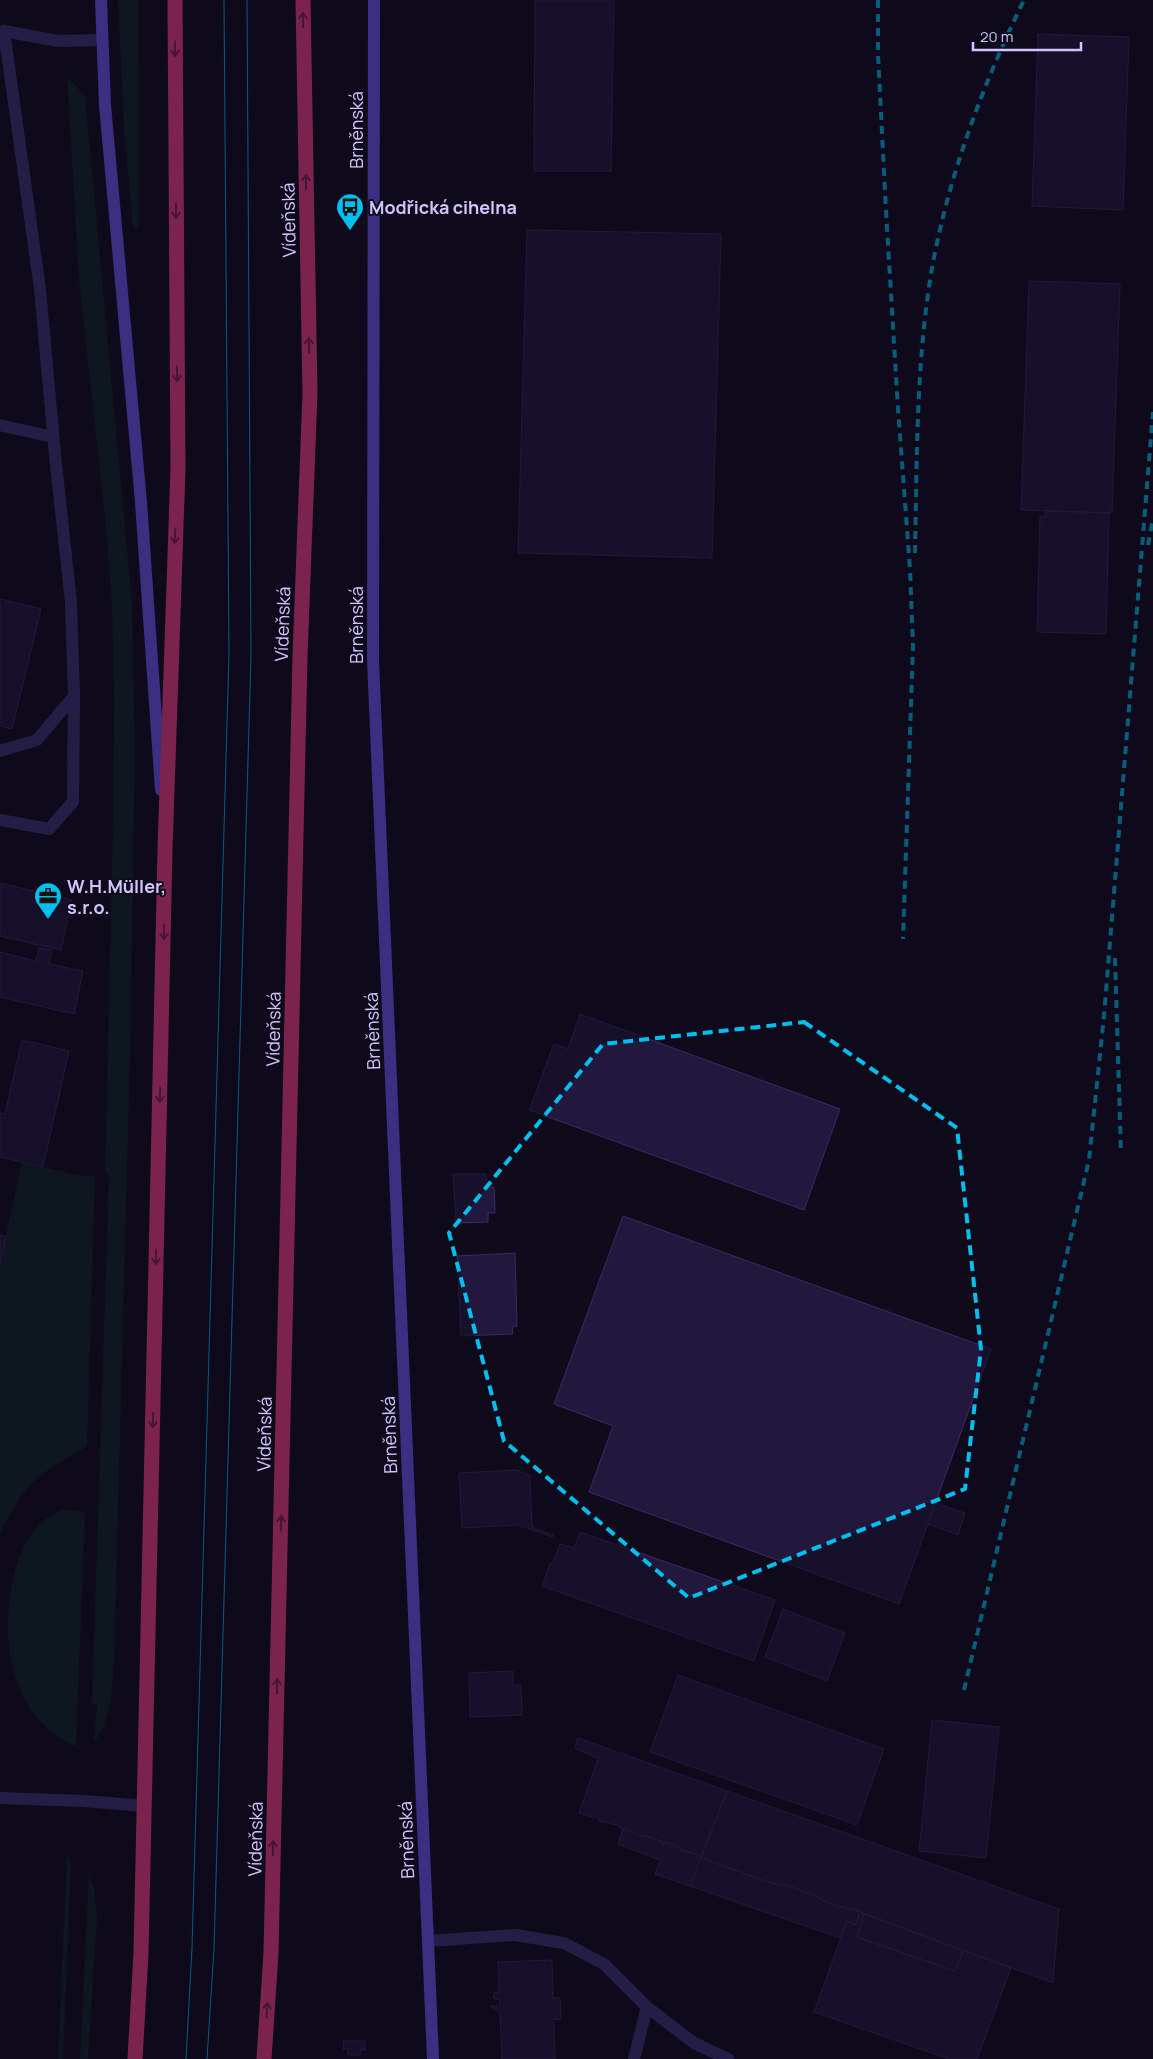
<svg xmlns="http://www.w3.org/2000/svg" width="1153" height="2059" viewBox="0 0 1153 2059" font-family="Manrope,sans-serif">
<style>
.green{fill:#0e2425}
.building{fill:#22173c;stroke:#3c2968}
.lines{fill:none;stroke-linecap:round;stroke-linejoin:round}
.lane{stroke:#3f357b;stroke-width:12}
.street{stroke:#3f357b;stroke-width:12}
.secondary{stroke:#715cff;stroke-width:12}
.highway{stroke:#ff4088;stroke-width:15}
.tram{stroke:#00c0f0;stroke-width:1}
.rail{stroke:#00c0f0;stroke-width:4;stroke-dasharray:8 6;stroke-linecap:butt}
.oneway{stroke:#872652}
.marked{fill:none;stroke:#00c0f0;stroke-width:4;stroke-dasharray:10 6;stroke-linejoin:round}
.labels{text-anchor:middle;dominant-baseline:central;stroke-width:4;stroke-linejoin:round;paint-order:stroke}
.street-label{font-size:18px;fill:#d2c5ff;stroke:#0f0b1b}
.poi-label{font-size:18px;font-weight:bold;fill:#d2c5ff;stroke:#0f0b1b;text-anchor:start}
</style>
<rect width="100%" height="100%" fill="#0f0b1b"/>
<!-- green -->
<g class="green">
<polygon points="118,0 138,0 139,227 136,228 133,227 124,128"/>
<path d="M67 77 85 96 132 603 135 749 130 1055 114 1661C112 1689 112 1720 94 1742L97 1705 92 1704 109 1175 105 1171 113 827 114 700 112 603 105 516 79 279Z"/>
<path d="M22 1162 80 1176H95L87 1446C68 1457 48 1468 32 1483 19 1496 9 1516 0 1532V1262Z"/>
<path d="M64 1510 85 1512 76 1746C65 1743 57 1736 47 1728 0 1685 0 1606 23 1547 34 1530 43 1516 64 1510Z"/>
<polygon points="67,1853 71,1865 63,2059 58,2059"/>
<polygon points="89,1874 94,1887 97,1917 88,2059 80,2059"/>
</g>
<!-- building -->
<g class="building">
<polygon points="535,0 614,0 611,171 534,171"/>
<polygon points="1038,34 1129,37 1123,210 1032,206"/>
<polygon points="527,230 721,234 712,558 518,553"/>
<polygon points="1029,281 1120,284 1112,513 1021,510"/>
<polygon points="1045,511 1109,513 1106,634 1037,632 1040,517 1045,516"/>
<polygon points="0,599 41,609 12,729 0,726"/>
<polygon points="0,883 72,900 61,950 0,936"/>
<polygon points="39,948 52,950 49,964 83,971 74,1014 0,997 0,952 36,961"/>
<polygon points="580,1014 840,1109 804,1210 529,1110 554,1044 568,1049"/>
<polygon points="22,1040 69,1051 43,1167 0,1157 0,1113 5,1114"/>
<polygon points="453,1174 486,1174 487,1187 494,1187 495,1213 488,1213 488,1222 456,1223"/>
<polygon points="623,1216 991,1349 899,1604 589,1492 613,1426 554,1404"/>
<polygon points="0,1235 6,1237 0,1262"/>
<polygon points="515,1253 517,1326 512,1327 513,1334 461,1336 457,1256"/>
<polygon points="516,1470 530,1475 532,1527 553,1535 553,1537 518,1525 462,1528 459,1473"/>
<polygon points="935,1503 965,1513 958,1535 928,1524"/>
<polygon points="580,1532 775,1600 754,1661 542,1586 550,1563 553,1564 560,1544 574,1548"/>
<polygon points="783,1609 845,1633 827,1681 765,1657"/>
<polygon points="513,1671 513,1685 521,1685 522,1715 470,1717 469,1673"/>
<polygon points="678,1675 884,1749 857,1825 650,1752"/>
<polygon points="932,1720 999,1727 986,1858 919,1851"/>
<polygon points="578,1738 727,1791 701,1858 699,1857 699,1855 680,1850 681,1848 664,1842 663,1844 660,1842 661,1841 643,1835 643,1836 623,1828 619,1828 620,1826 599,1821 599,1819 579,1813 598,1759 575,1748"/>
<polygon points="727,1791 1059,1909 1053,1983 858,1911 834,1905 818,1898 818,1897 806,1892 806,1894 803,1893 803,1891 783,1884 782,1886 768,1882 701,1858"/>
<polygon points="623,1828 643,1836 643,1835 661,1841 660,1842 663,1844 664,1842 681,1848 680,1850 699,1855 699,1857 701,1858 690,1886 655,1874 660,1860 618,1844"/>
<polygon points="701,1858 768,1882 782,1886 783,1884 803,1891 803,1893 806,1894 806,1892 818,1897 818,1898 834,1905 858,1911 859,1913 856,1925 847,1921 840,1938 690,1886"/>
<polygon points="860,1913 864,1914 857,1937 955,1971 963,1951 1011,1968 977,2059 949,2059 814,2012 847,1921 856,1925"/>
<polygon points="864,1914 963,1951 955,1971 857,1937"/>
<polygon points="552,1960 553,1998 560,1998 561,2020 554,2019 555,2059 502,2059 500,2013 490,2006 500,2006 500,2000 493,1998 495,1992 499,1992 498,1962"/>
<polygon points="344,2041 365,2041 365,2050 360,2050 360,2055 348,2055 348,2049 343,2049"/>
</g>
<g class="lines">
<!-- lane -->
<g class="lane">
<polyline points="0,425 53,437"/>
<polyline points="0,751 37,740 74,696 71,602 56,465 40,289 4,31 58,41 101,40"/>
<polyline points="0,820 49,829 73,802 74,696"/>
<polyline points="428,1941 515,1935 564,1943 604,1964 647,2007 694,2043 728,2059"/>
<polyline points="634,2059 647,2007"/>
</g>
<!-- street -->
<polyline class="street" points="0,1798 84,1801 144,1806"/>
<!-- secondary -->
<g class="secondary">
<polyline points="101,0 105,105 141,502 161,790"/>
<polyline points="374,0 373,660 433,2059"/>
</g>
<!-- highway -->
<g class="highway">
<polyline points="135,2059 141,1953 165,849 178,468 175,0"/>
<polyline points="264,2059 271,1953 300,656 310,393 303,0"/>
</g>
<!-- tram -->
<g class="tram">
<polyline points="186,2059 192,1948 229,654 224,0"/>
<polyline points="207,2059 214,1949 251,655 247,0"/>
</g>
<!-- rail -->
<g class="rail">
<polyline points="878,0 878,54 886,211 898,409 910,569 913,646 903,939"/>
<polyline points="1148,545 1153,518"/>
<path d="M915 553C917 460 916 366 931 274 947 180 982 86 1024 0"/>
<polyline points="1115,958 1121,1153"/>
<polyline points="964,1690 1089,1160 1104,1016 1153,412"/>
</g>
</g>
<!-- one-way arrows -->
<defs><path id="oneway-shaft" d="M-6 0H5M1.5-3L5.5 0L1.5 3" fill="none" stroke-width="1.6" stroke-linecap="round" stroke-linejoin="round" transform="scale(1.25)"/></defs>
<g class="oneway">
<use href="#oneway-shaft" transform="translate(303 20) rotate(-91)"/>
<use href="#oneway-shaft" transform="translate(175 49) rotate(90)"/>
<use href="#oneway-shaft" transform="translate(306 182) rotate(-91)"/>
<use href="#oneway-shaft" transform="translate(176 211) rotate(90)"/>
<use href="#oneway-shaft" transform="translate(309 345) rotate(-91)"/>
<use href="#oneway-shaft" transform="translate(177 374) rotate(90)"/>
<use href="#oneway-shaft" transform="translate(175 536) rotate(92)"/>
<use href="#oneway-shaft" transform="translate(164 932) rotate(91)"/>
<use href="#oneway-shaft" transform="translate(160 1095) rotate(91)"/>
<use href="#oneway-shaft" transform="translate(156 1257) rotate(91)"/>
<use href="#oneway-shaft" transform="translate(153 1420) rotate(91)"/>
<use href="#oneway-shaft" transform="translate(281 1523) rotate(-89)"/>
<use href="#oneway-shaft" transform="translate(277 1686) rotate(-89)"/>
<use href="#oneway-shaft" transform="translate(273 1848) rotate(-89)"/>
<use href="#oneway-shaft" transform="translate(267 2010) rotate(-86)"/>
</g>
<!-- marked area -->
<path d="M0 0H1153V2059H0ZM804 1022 957 1128 981 1349 965 1489 689 1598 504 1441 449 1233 603 1044Z" fill="#0f0b1b" fill-opacity=".55" fill-rule="evenodd"/>
<path class="marked" d="M804 1022 957 1128 981 1349 965 1489 689 1598 504 1441 449 1233 603 1044Z"/>
<!-- icons -->
<defs>
<g id="bus-pin" transform="scale(1.4375)"><path d="M0 17L-7.5 6A9.5 9.5 0 1 1 7.5 6Z" fill="#00c0f0" stroke="#0f0b1b"/><path d="M-5-6H5V4H4V6H2V4H-2V6H-4V4H-5ZM-3.5-4V0h7V-4ZM-3.5 1.2v1.5H-2V1.2ZM2 1.2v1.5H3.5V1.2Z" fill="#111"/></g>
<g id="office-pin" transform="scale(1.4375)"><path d="M0 17L-7.5 6A9.5 9.5 0 1 1 7.5 6Z" fill="#00c0f0" stroke="#0f0b1b"/><path d="M-6-3h4V-5.5h4V-3h4V5H-6ZM-1-4.5V-3h2v-1.5ZM-6 0V1H6V0Z" fill="#111"/></g>
</defs>
<g fill-rule="evenodd">
<use href="#bus-pin" x="350" y="207"/>
<use href="#office-pin" x="48" y="896"/>
</g>
<g class="labels">
<!-- street labels -->
<g class="street-label">
<text transform="translate(356 130) rotate(-90)">Brněnská</text>
<text transform="translate(288 220) rotate(-91)">Vídeňská</text>
<text transform="translate(282 624) rotate(-88)">Vídeňská</text>
<text transform="translate(356 625) rotate(-90)">Brněnská</text>
<text transform="translate(273 1029) rotate(-89)">Vídeňská</text>
<text transform="translate(372 1031) rotate(-92)">Brněnská</text>
<text transform="translate(264 1434) rotate(-89)">Vídeňská</text>
<text transform="translate(389 1435) rotate(-92)">Brněnská</text>
<text transform="translate(255 1839) rotate(-89)">Vídeňská</text>
<text transform="translate(406 1840) rotate(-92)">Brněnská</text>
</g>
<!-- poi labels -->
<g class="poi-label">
<text x="369" y="207">Modřická cihelna</text>
<text x="67" y="886">W.H.Müller,<tspan x="67" dy="21">s.r.o.</tspan></text>
</g>
</g>
<!-- scale -->
<path d="M973 42v8h108v-8" fill="none" stroke="#d2c5ff" stroke-width="2.5"/>
<text x="980" y="42" font-size="15" fill="#d2c5ff" stroke="#0f0b1b" stroke-width="4" paint-order="stroke">20 m</text>
</svg>
